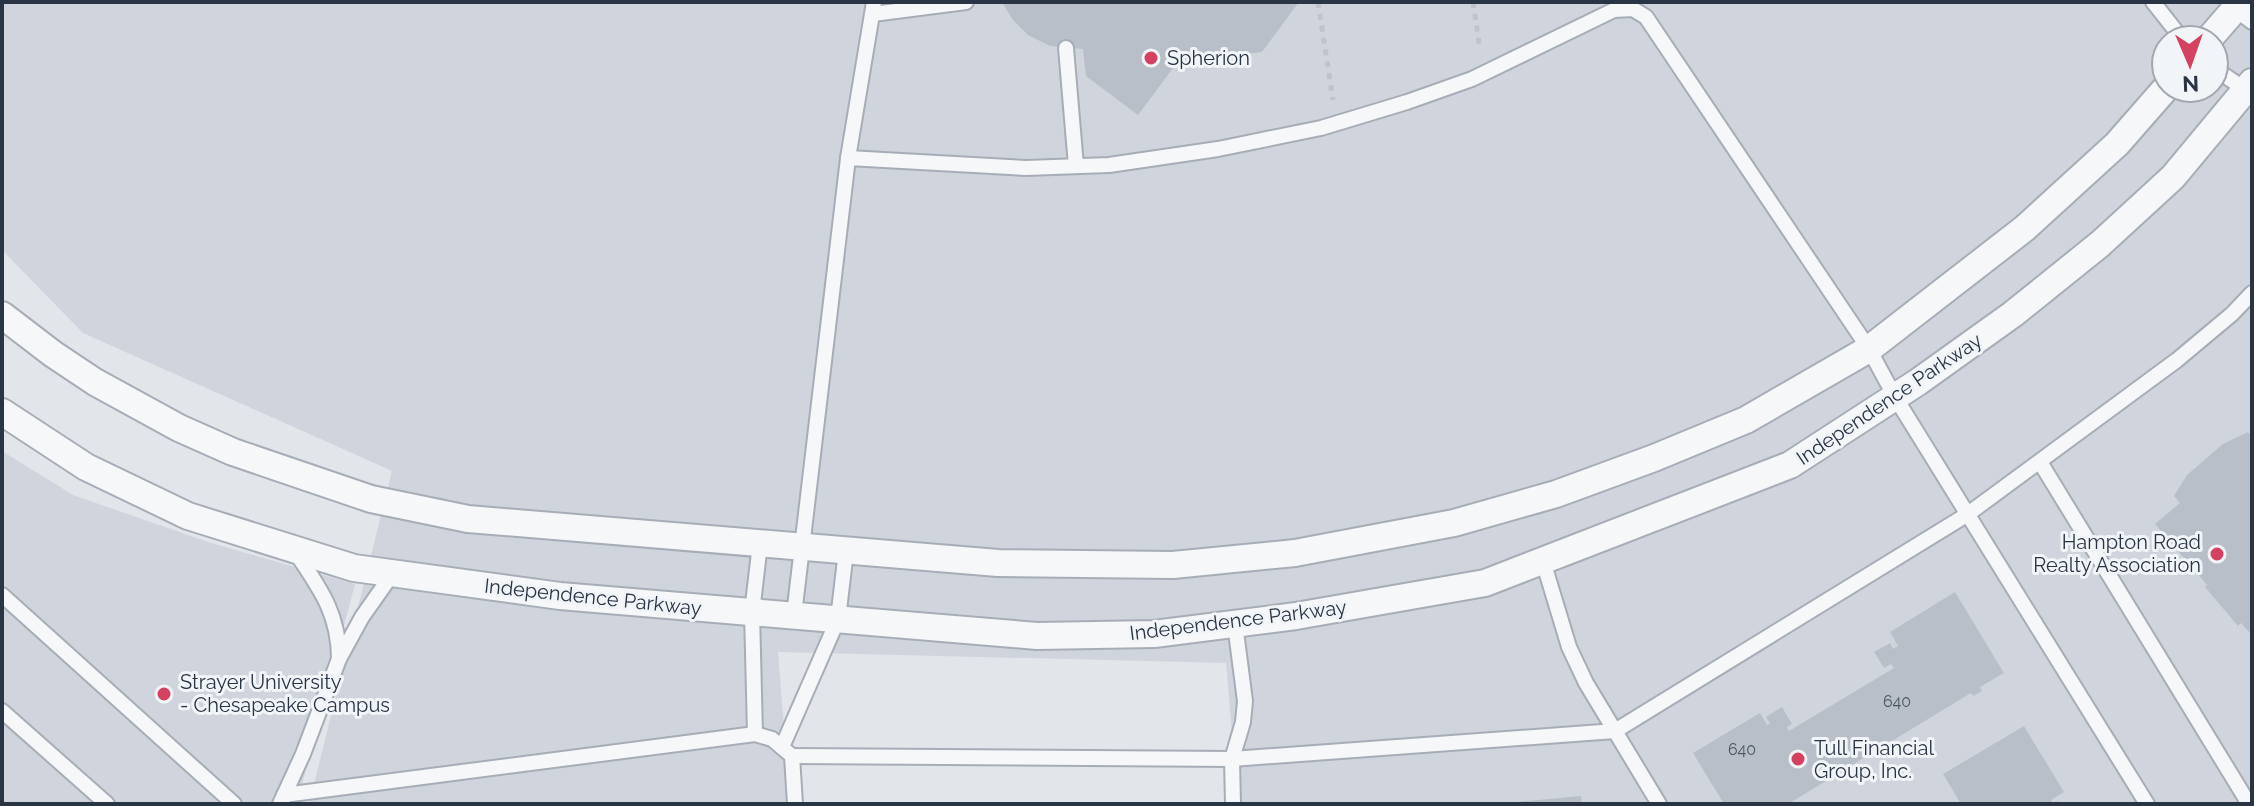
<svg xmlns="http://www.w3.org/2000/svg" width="2254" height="806" viewBox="0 0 2254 806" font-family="Raleway,sans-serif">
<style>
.built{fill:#d0d5dd;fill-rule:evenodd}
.building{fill:#b9bfc9}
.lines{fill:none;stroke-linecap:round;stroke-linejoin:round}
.service-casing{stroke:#a7adb6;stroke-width:18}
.minor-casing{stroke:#a7adb6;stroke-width:30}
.path{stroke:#c0c4ca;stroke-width:5;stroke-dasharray:6 6;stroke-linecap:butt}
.service{stroke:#f5f7f9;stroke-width:14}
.minor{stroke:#f5f7f9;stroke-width:26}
.poi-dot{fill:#d54261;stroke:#f2f5f8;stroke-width:3}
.labels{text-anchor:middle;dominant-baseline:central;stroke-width:6;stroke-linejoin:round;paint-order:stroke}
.number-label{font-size:16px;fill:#4d5765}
.poi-label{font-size:20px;fill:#293444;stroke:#f2f5f8;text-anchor:start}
.street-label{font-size:20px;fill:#293444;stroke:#f2f5f8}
</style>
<rect width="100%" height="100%" fill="#e2e6eb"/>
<!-- built -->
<g class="built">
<path d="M2 2H2252V804H1238L1226 663 778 652 790 804H309L392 471 83 333 2 250ZM2166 40H2214V88H2166Z"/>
<polygon points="2,451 73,495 211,543 355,584 297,804 2,804"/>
</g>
<!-- building -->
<g class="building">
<polygon points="1002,2 1299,2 1262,52 1176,64 1138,115 1086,76 1083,49 1050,46 1028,35 1013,20"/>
<polygon points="2248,432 2252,437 2252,635 2241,623 2238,626 2205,587 2207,585 2155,524 2180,503 2174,496 2187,475 2223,444"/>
<polygon points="1955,592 2004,673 1980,687 1982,691 1973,696 1971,693 1788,804 1724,804 1693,753 1760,713 1767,725 1770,723 1766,717 1782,707 1792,724 1787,727 1789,731 1894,668 1891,664 1884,668 1874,652 1890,643 1893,649 1898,646 1890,632"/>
<polygon points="2024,726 2064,792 2051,800 2053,804 2058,801 2060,804 1961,804 1943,774"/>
<polygon points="1581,796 1582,804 1516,804 1516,802"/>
</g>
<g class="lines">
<!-- service casing -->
<g class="service-casing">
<g id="service">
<polyline points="2153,2 2183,40"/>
<polyline points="2235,9 2252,22"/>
<polyline points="873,14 966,2"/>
<polyline points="1066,48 1076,166"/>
<polyline points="2214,68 2250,93"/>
<polyline points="848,158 874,2"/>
<polyline points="2040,462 2249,804"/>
<path d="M294 550C319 587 339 613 339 659L362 617 393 573"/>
<polyline points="1543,561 1569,647 1586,683 1659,804"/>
<polyline points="2,595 234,804"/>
<polyline points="794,615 848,158 1026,168 1109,165 1218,149 1321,128 1407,102 1472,79 1614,10 1633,9 1646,17 1869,349 1895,397 2147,804"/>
<polyline points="2,711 107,804"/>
<polyline points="755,734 752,612 760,544"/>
<polyline points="782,747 838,619 846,551"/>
<polyline points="792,756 1232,759 1615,731 1968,514 2177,360 2232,314 2252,293"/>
<polyline points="284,795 755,734 772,739 792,756 795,804"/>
<polyline points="280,804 303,754 339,659"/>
<polyline points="1233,804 1232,759 1243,722 1245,701 1235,624"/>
</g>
</g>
<!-- minor casing -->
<g class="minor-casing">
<g id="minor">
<polyline points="2208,40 2241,2"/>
<polyline points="2,315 53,354 95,382 179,428 233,452 371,499 468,519 998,563 1173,565 1295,553 1454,523 1556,494 1654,458 1746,420 1869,349 2025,228 2117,144 2166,88"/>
<polyline points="2,412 86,467 188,516 354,568 560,596 1037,636 1154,634 1296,616 1485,583 1790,465 1918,382 2013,314 2100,244 2173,177 2252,82"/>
</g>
</g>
<!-- path -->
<g class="path">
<polyline points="1318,2 1333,100"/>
<polyline points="1473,2 1480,49"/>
</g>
<!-- service -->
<use href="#service" class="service"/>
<!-- minor -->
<use href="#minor" class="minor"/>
</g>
<!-- markers -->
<g class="poi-dot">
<circle cx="1151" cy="58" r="8"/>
<circle cx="2217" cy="554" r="8"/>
<circle cx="164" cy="694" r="8"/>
<circle cx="1798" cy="759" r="8"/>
</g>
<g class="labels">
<!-- number labels -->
<g class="number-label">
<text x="1897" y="701">640</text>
<text x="1742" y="749">640</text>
</g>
<!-- poi labels -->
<g class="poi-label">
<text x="1167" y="58">Spherion</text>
<text x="2201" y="542" text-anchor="end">Hampton Road<tspan x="2201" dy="23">Realty Association</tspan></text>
<text x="180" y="682">Strayer University<tspan x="180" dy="23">- Chesapeake Campus</tspan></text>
<text x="1814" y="748">Tull Financial<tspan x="1814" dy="23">Group, Inc.</tspan></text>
</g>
<!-- street labels -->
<g class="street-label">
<text transform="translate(1889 399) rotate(-34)">Independence Parkway</text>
<text transform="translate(593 597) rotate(6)">Independence Parkway</text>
<text transform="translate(1238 620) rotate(-7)">Independence Parkway</text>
</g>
</g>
<!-- border -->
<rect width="2254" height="806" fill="none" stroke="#293444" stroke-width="8"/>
<!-- north arrow -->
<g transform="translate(2190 64) rotate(178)"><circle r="38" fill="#f2f5f8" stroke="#a2a8b0" stroke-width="2"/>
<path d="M0-6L14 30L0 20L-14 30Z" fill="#d54261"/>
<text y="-12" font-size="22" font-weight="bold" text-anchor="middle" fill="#293444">N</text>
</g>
</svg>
